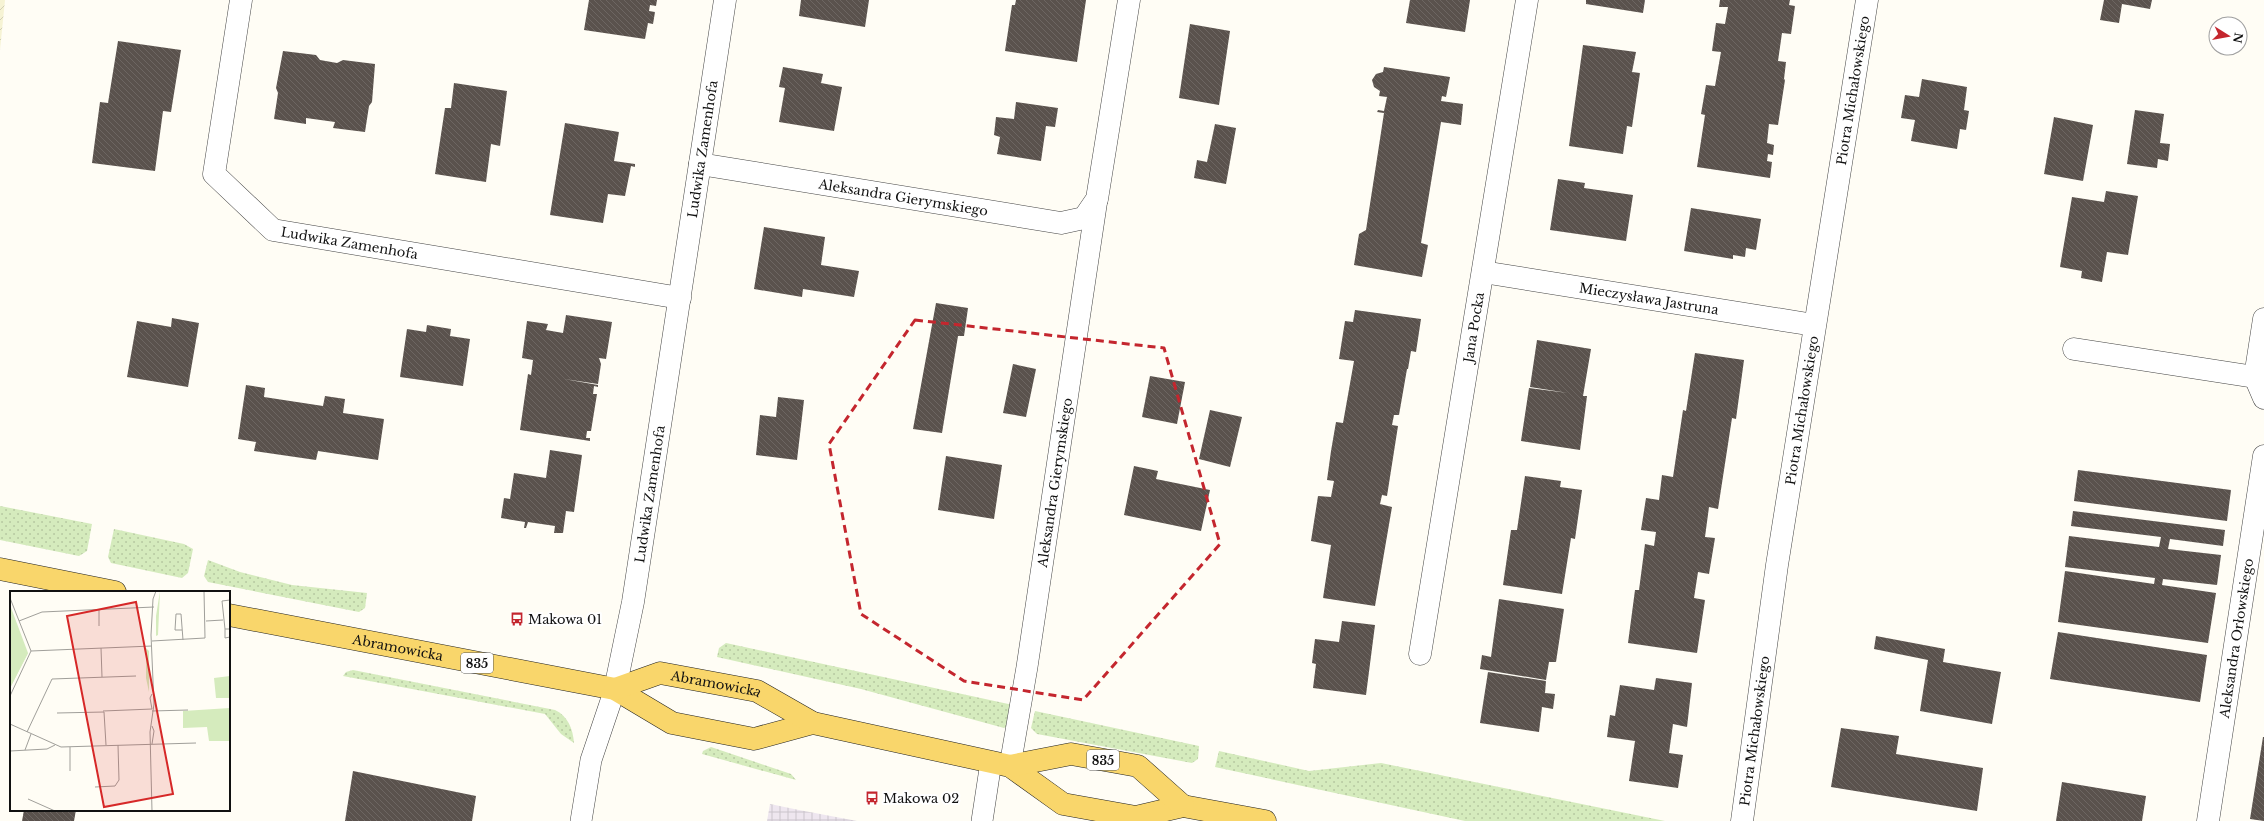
<svg xmlns="http://www.w3.org/2000/svg" width="2264" height="821" viewBox="0 0 2264 821" font-family="'Libre Baskerville',serif">
<style>
.industrial{fill:url(#industrial-grid)}
.farmland{fill:url(#farmland-furrows)}
.grass{fill:url(#grass-dots)}
.building{fill:url(#building-back-hatch)}
.lines{fill:none;stroke-linecap:round;stroke-linejoin:round}
.lane-casing{stroke:#444;stroke-width:22}
.street-casing{stroke:#444;stroke-width:23}
.primary-casing{stroke:#222;stroke-width:23}
.lane{stroke:#fff;stroke-width:21}
.street{stroke:#fff;stroke-width:22}
.primary{stroke:#f9d66b;stroke-width:22}
.marked{fill:none;stroke:#c4262e;stroke-width:3;stroke-dasharray:8 5;stroke-linejoin:round}
.labels{text-anchor:middle;dominant-baseline:central;stroke-width:4;stroke-linejoin:round;paint-order:stroke}
.shield{fill:#fff;stroke:#585858;stroke-width:1}
.shield-label{font-size:12px;font-weight:bold;fill:#111}
.street-label{font-size:13px;fill:#111;stroke:#fff}
.poi-label{font-size:13px;fill:#111;stroke:#fff;text-anchor:start}
.inset-road{fill:none;stroke:#a09f9a;stroke-width:1}
.view{fill:#d62828;fill-opacity:0.15;stroke:#d62828;stroke-width:2}
.inset-edge{fill:none;stroke:#111;stroke-width:2}
</style>
<defs>
<pattern id="industrial-grid" width="8" height="8" patternUnits="userSpaceOnUse"><rect width="8" height="8" fill="#eee6ef"/><path d="M0 4h8M4 0v8" fill="none" stroke="#cbc4cc"/></pattern>
<pattern id="farmland-furrows" width="10" height="10" patternUnits="userSpaceOnUse"><rect width="10" height="10" fill="#f6f3d4"/><path d="M-1 1l2-2M0 10L10 0M9 11l2-2" fill="none" stroke="#d2cfb5"/></pattern>
<pattern id="grass-dots" width="8" height="8" patternUnits="userSpaceOnUse"><rect width="8" height="8" fill="#d5ebbd"/><path d="M2 2h.1M6 6h.1" fill="none" stroke="#b6c8a1" stroke-width="1.8" stroke-linecap="round"/></pattern>
<pattern id="building-back-hatch" width="6" height="6" patternUnits="userSpaceOnUse"><rect width="6" height="6" fill="#5a524d"/><path d="M-1 5l2 2M0 0l6 6M5-1l2 2" fill="none" stroke="#6d6662"/></pattern>
</defs>
<rect width="100%" height="100%" fill="#fffdf5"/>
<!-- industrial -->
<polygon class="industrial" points="770,804 799,810 857,821 767,821"/>
<!-- farmland -->
<polygon class="farmland" points="0,0 5,0 0,50"/>
<!-- grass -->
<g class="grass">
<polygon points="0,506 92,524 87,551 79,556 0,540"/>
<polygon points="114,529 184,544 193,549 188,573 182,578 111,563 108,557"/>
<polygon points="208,560 240,572 292,585 367,593 365,608 359,612 208,582 204,576"/>
<polygon points="726,643 1013,705 1011,723 1004,728 861,689 717,657 719,648"/>
<path d="M353 670 555 710C568 716 573 729 574 743L561 734 545 714 343 676 346 672Z"/>
<polygon points="1035,711 1199,746 1198,759 1192,763 1037,734 1031,728"/>
<polygon points="711,747 791,774 796,780 702,754 703,751"/>
<polygon points="1219,751 1309,771 1381,763 1665,821 1465,821 1215,767"/>
</g>
<!-- building -->
<g class="building">
<polygon points="589,0 657,0 656,6 650,5 649,11 655,12 653,24 648,23 645,39 584,30"/>
<polygon points="801,0 869,0 865,27 799,16"/>
<polygon points="1016,0 1086,0 1077,62 1005,51 1012,5 1015,5"/>
<polygon points="1410,0 1470,0 1465,32 1406,23"/>
<polygon points="1586,0 1645,0 1643,13 1586,4"/>
<polygon points="1720,0 1790,0 1789,5 1795,6 1791,34 1782,33 1778,61 1786,62 1784,79 1785,80 1778,125 1769,124 1767,143 1774,145 1773,155 1768,154 1767,161 1772,162 1770,178 1697,167 1705,115 1701,114 1706,85 1715,86 1721,52 1712,51 1716,23 1725,24 1728,7 1719,7"/>
<polygon points="2104,0 2152,0 2150,9 2122,4 2119,23 2100,20"/>
<polygon points="1190,24 1230,31 1219,105 1179,98"/>
<polygon points="118,41 181,50 171,112 163,111 155,171 92,163 100,102 108,103"/>
<polygon points="1583,45 1636,52 1632,72 1640,73 1632,127 1627,126 1623,154 1569,146"/>
<polygon points="283,51 316,55 320,60 337,63 343,60 375,64 372,102 369,106 365,132 333,128 335,122 306,118 306,124 274,119 278,93 276,88"/>
<polygon points="783,67 823,74 821,83 842,87 834,131 779,122 785,88 779,87"/>
<polygon points="1384,67 1450,77 1446,97 1442,96 1441,101 1463,104 1461,125 1441,122 1421,243 1428,245 1422,277 1354,265 1359,234 1366,230 1384,113 1377,112 1378,110 1384,111 1387,97 1379,96 1380,91 1374,87 1372,80 1376,74 1383,72"/>
<polygon points="1922,79 1967,87 1964,110 1969,111 1966,130 1960,129 1957,149 1911,141 1915,120 1901,118 1905,95 1919,97"/>
<polygon points="454,83 507,91 500,146 491,144 486,182 435,174 445,108 451,108"/>
<polygon points="1016,102 1058,108 1055,127 1046,126 1041,161 997,154 1000,137 994,135 996,117 1014,119"/>
<polygon points="2135,110 2164,114 2160,143 2170,144 2168,161 2158,159 2157,168 2127,164"/>
<polygon points="2054,117 2093,125 2083,181 2044,174"/>
<polygon points="565,123 619,132 614,161 635,164 635,167 631,166 625,196 608,194 603,223 550,215"/>
<polygon points="1215,124 1236,128 1226,184 1194,178 1197,160 1207,162"/>
<polygon points="1558,179 1585,183 1584,188 1633,195 1626,241 1550,230"/>
<polygon points="2106,191 2138,196 2128,255 2107,252 2102,282 2081,278 2082,271 2060,267 2072,197 2104,202"/>
<polygon points="1691,208 1761,219 1756,250 1746,248 1745,257 1733,255 1733,259 1684,251"/>
<polygon points="764,227 825,237 821,265 859,271 854,297 803,289 802,297 754,289"/>
<polygon points="936,303 968,308 964,336 958,336 942,433 913,429"/>
<polygon points="1355,310 1421,319 1416,352 1411,351 1408,369 1407,369 1399,415 1394,415 1392,425 1398,426 1387,496 1382,495 1380,504 1392,507 1375,606 1323,598 1331,545 1311,541 1318,496 1331,497 1334,481 1327,480 1331,451 1336,422 1343,423 1354,361 1339,359 1345,321 1353,322"/>
<polygon points="566,315 612,322 606,359 599,358 601,364 598,384 564,379 598,385 598,387 594,386 593,394 597,394 591,431 587,431 586,438 590,438 590,441 520,430 528,374 531,375 533,360 522,358 527,321 548,324 546,330 563,333"/>
<polygon points="172,318 199,323 188,387 127,377 137,321 171,327"/>
<polygon points="427,325 451,329 450,336 470,339 463,386 400,377 407,329 426,332"/>
<polygon points="1537,340 1591,349 1583,396 1587,396 1580,450 1521,441 1529,388 1568,393 1530,387"/>
<polygon points="1695,353 1744,360 1736,419 1732,418 1718,509 1709,507 1705,537 1715,538 1709,574 1698,572 1694,598 1705,600 1697,653 1628,643 1635,590 1639,590 1645,544 1654,546 1656,532 1641,530 1646,498 1659,500 1662,475 1673,477 1683,410 1686,411"/>
<polygon points="1013,364 1036,369 1026,417 1003,413"/>
<polygon points="1150,376 1185,382 1177,424 1142,417"/>
<polygon points="246,385 265,388 264,397 323,406 325,396 345,399 343,413 384,419 378,460 318,451 316,460 254,451 256,442 238,439"/>
<polygon points="778,397 804,400 797,460 756,455 760,415 776,417"/>
<polygon points="1210,410 1242,417 1230,467 1199,459"/>
<polygon points="550,450 582,455 574,512 566,511 563,533 554,533 555,526 528,522 526,528 524,528 525,522 501,518 504,498 510,499 514,473 546,478"/>
<polygon points="946,456 1002,465 994,519 938,510"/>
<polygon points="1134,466 1158,471 1156,479 1210,490 1201,531 1124,515"/>
<polygon points="2078,470 2231,490 2227,521 2074,501"/>
<polygon points="1525,476 1561,481 1560,487 1582,490 1575,539 1571,538 1562,594 1503,585 1511,530 1517,530"/>
<polygon points="2073,511 2225,530 2223,546 2170,539 2168,549 2221,555 2217,585 2163,579 2162,585 2216,593 2208,643 2058,622 2065,571 2154,584 2155,578 2065,567 2069,536 2159,547 2161,537 2071,526"/>
<polygon points="1499,599 1564,609 1556,662 1549,662 1546,680 1480,669 1482,655 1491,657"/>
<polygon points="1342,621 1375,625 1366,695 1313,688 1316,664 1312,663 1315,639 1339,642"/>
<polygon points="2058,632 2207,655 2200,702 2050,679"/>
<polygon points="1876,636 1945,649 1943,662 2001,672 1992,724 1920,711 1928,660 1874,649"/>
<polygon points="1488,672 1546,681 1545,693 1555,694 1553,709 1542,707 1539,732 1480,723"/>
<polygon points="1656,678 1692,683 1687,727 1673,724 1669,753 1683,755 1678,788 1629,781 1635,741 1607,737 1610,715 1615,716 1620,685 1654,690"/>
<polygon points="1841,728 1899,736 1896,754 1983,768 1977,811 1831,787"/>
<polygon points="2263,737 2264,737 2264,821 2250,819"/>
<polygon points="353,771 476,796 472,821 345,821"/>
<polygon points="2062,782 2146,796 2142,821 2056,821"/>
<polygon points="24,810 76,810 74,821 22,821"/>
</g>
<g class="lines">
<!-- lane casing -->
<g class="lane-casing">
<g id="lane">
<path id="s1" d="M1010 766 1027 667 1097 199"/>
<polyline points="581,821 591,760 615,689"/>
<polyline points="982,821 991,762"/>
</g>
</g>
<!-- street casing -->
<g class="street-casing">
<g id="street">
<path id="s2" d="M241 0 214 174 273 230 680 298"/>
<path id="s3" d="M700 164 1061 223 1084 218 1097 199 1129 0"/>
<path id="s4" d="M1483 272 1814 325"/>
<polyline points="2264,319 2255,377 2264,398"/>
<polyline points="2074,349 2255,377"/>
<path id="s5" d="M1420 654 1527 0"/>
<path id="s6" d="M615 689 633 602 725 0"/>
<path id="s7" d="M1742 821 1777 565 1867 0"/>
<path id="s8" d="M2208 821 2264 456"/>
</g>
</g>
<!-- primary casing -->
<g class="primary-casing">
<g id="primary">
<polyline points="0,569 115,592"/>
<path id="s9" d="M229 615 615 689 672 723 754 739 813 723"/>
<path id="s10" d="M615 689 660 673 757 691 813 723 1010 766 1063 804 1136 817 1183 806 1265 821"/>
<polyline points="1010,766 1071,754 1138,766 1183,806"/>
</g>
</g>
<!-- lane -->
<use href="#lane" class="lane"/>
<!-- street -->
<use href="#street" class="street"/>
<!-- primary -->
<use href="#primary" class="primary"/>
</g>
<!-- marked area -->
<path class="marked" d="M915 320 1164 348 1220 544 1083 700 964 681 861 614 829 444Z"/>
<!-- icons -->
<defs>
<g id="bus-bare" transform="scale(1.08)"><path d="M-5-6H5V4H4V6H2V4H-2V6H-4V4H-5ZM-3.5-4V0h7V-4ZM-3.5 1.2v1.5H-2V1.2ZM2 1.2v1.5H3.5V1.2Z" fill="#c4262e" stroke="#fff" stroke-width="2.5" paint-order="stroke"/></g>
</defs>
<g fill-rule="evenodd">
<use href="#bus-bare" x="517" y="619"/>
<use href="#bus-bare" x="872" y="798"/>
</g>
<g class="labels">
<!-- shield labels -->
<g class="shield">
<rect x="461" y="653" width="32" height="20" rx="3"/>
<rect x="1087" y="750" width="32" height="20" rx="3"/>
</g>
<g class="shield-label">
<text x="477" y="663">835</text>
<text x="1103" y="760">835</text>
</g>
<!-- street labels -->
<g class="street-label">
<text stroke="none"><textPath href="#s7" startOffset="739">Piotra Michałowskiego</textPath></text>
<text stroke="none"><textPath href="#s6" startOffset="547">Ludwika Zamenhofa</textPath></text>
<text stroke="none"><textPath href="#s3" startOffset="206">Aleksandra Gierymskiego</textPath></text>
<text stroke="none"><textPath href="#s2" startOffset="335">Ludwika Zamenhofa</textPath></text>
<text stroke="none"><textPath href="#s4" startOffset="168">Mieczysława Jastruna</textPath></text>
<text stroke="none"><textPath href="#s5" startOffset="331">Jana Pocka</textPath></text>
<text stroke="none"><textPath href="#s7" startOffset="415">Piotra Michałowskiego</textPath></text>
<text stroke="none"><textPath href="#s1" startOffset="287">Aleksandra Gierymskiego</textPath></text>
<text stroke="none"><textPath href="#s6" startOffset="198">Ludwika Zamenhofa</textPath></text>
<text stroke="none"><textPath href="#s8" startOffset="185">Aleksandra Orłowskiego</textPath></text>
<text stroke="none"><textPath href="#s9" startOffset="172">Abramowicka</textPath></text>
<text stroke="none"><textPath href="#s10" startOffset="105">Abramowicka</textPath></text>
<text stroke="none"><textPath href="#s7" startOffset="91">Piotra Michałowskiego</textPath></text>
</g>
<!-- poi labels -->
<g class="poi-label">
<text x="528" y="619">Makowa 01</text>
<text x="883" y="798">Makowa 02</text>
</g>
</g>
<!-- overview -->
<g transform="translate(10 591)">
<rect width="220" height="220" fill="#fffdf5"/>
<path d="M150 0 148 44 146 45V25ZM0 14 18 62 0 97ZM136 57 139 60V101L136 87ZM220 85V107H206L204 87ZM220 117V150H199L197 136 173 137V120Z" fill="#d5ebbd"/>
<path d="M0 62H18L0 97Z" fill="#d5ebbd"/>
<path class="inset-road" d="M0 7 21 60 0 105M220 9 212 10 215 38H220M89 19V35M9 30 32 21 144 16M196 30 213 29M215 38V47L220 46M172 39H165L166 23H171L173 49M142 50 195 47 194 0M91 57 92 86M21 60 142 55M142 118 140 107 142 103M93 120 142 118M142 120 178 119M47 122 94 121 96 154M0 133 51 156 186 152M142 135 144 140 142 153M17 141 42 88 126 85M60 156V180M15 159 21 143M0 160 37 158 45 154M85 196 105 195 109 189 108 154M18 208 45 220M142 220 140 141 144 113 141 44 143 8 146 0"/>
<path class="view" d="M126 11 163 203 94 216 57 25Z"/>
<rect width="220" height="220" class="inset-edge"/>
</g>
<!-- north arrow -->
<g transform="translate(2228 36) rotate(101)"><circle r="19" fill="#ffffff" stroke="#a0a0a0"/>
<path d="M0-3L7 15L0 10L-7 15Z" fill="#c4262e"/>
<text y="-6" font-size="11" font-weight="bold" text-anchor="middle" fill="#111111">N</text>
</g>
</svg>
